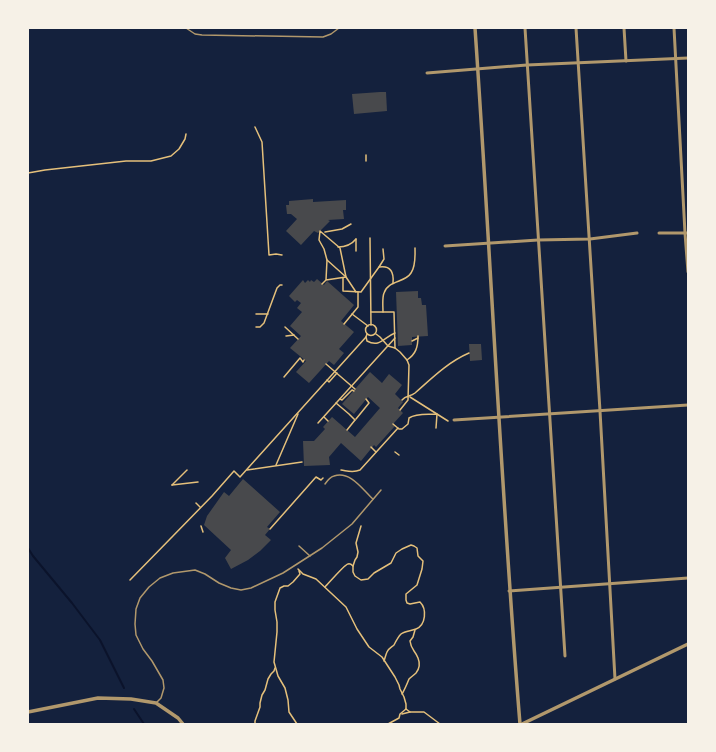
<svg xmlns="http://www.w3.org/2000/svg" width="716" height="752" viewBox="0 0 716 752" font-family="'PT Sans',sans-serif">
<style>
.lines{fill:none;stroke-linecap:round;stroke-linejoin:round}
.stream{stroke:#0b132b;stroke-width:2}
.building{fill:#48494c}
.path{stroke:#e5c07b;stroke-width:1.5}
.service{stroke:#b1986c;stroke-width:1.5}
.minor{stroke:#b1986c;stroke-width:3}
.tertiary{stroke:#b1986c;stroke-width:3.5}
</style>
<rect width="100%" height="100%" fill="#14213d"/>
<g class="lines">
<!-- stream -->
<g class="stream">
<polyline points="28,548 33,556 72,603 100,640 124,688"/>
<polyline points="134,709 144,724"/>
</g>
</g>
<!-- building -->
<g class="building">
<polygon points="380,92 386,92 387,111 354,114 352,94"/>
<polygon points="313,199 313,202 346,200 346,210 343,210 344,219 328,220 330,221 318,233 314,231 301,245 286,231 297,219 291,214 287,214 286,205 289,205 289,201"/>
<polygon points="317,279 324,285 327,281 354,305 341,321 354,332 339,349 344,353 334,365 329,361 309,383 296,372 306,361 290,348 301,336 290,326 302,312 297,308 301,303 297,300 295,302 289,296 303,280 305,283 308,280 310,282 311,280 314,282"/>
<polygon points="418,291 418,298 421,298 422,305 426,305 428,336 412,337 412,345 398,346 396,292"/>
<polygon points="469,344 481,344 482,360 470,361"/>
<polygon points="370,372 382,383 389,374 402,385 395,394 403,402 398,408 403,413 393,424 395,426 376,447 374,445 370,450 361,461 341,443 329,457 330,465 304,466 303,441 314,441 325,429 323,427 332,417 355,437 380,408 368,397 354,414 342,404"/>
<polygon points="243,479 280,512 267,527 270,529 265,535 271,540 260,551 248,560 231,569 225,558 231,550 204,525 207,516 224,492 229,496"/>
</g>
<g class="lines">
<!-- path -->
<g class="path">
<polyline points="255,127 262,142 269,255 276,254 282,255"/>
<polyline points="366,155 366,161"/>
<polyline points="28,173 45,170 126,161 151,161 171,156 179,149 185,139 186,134"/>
<polyline points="325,232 342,229 351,224"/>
<polyline points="370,238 371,325"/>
<polyline points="356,239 356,251"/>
<path d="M338 247C345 247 352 244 356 239"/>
<polyline points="327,260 346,277 356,292"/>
<path d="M379 267C391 265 394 273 393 283"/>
<polyline points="343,278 343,291 361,292 379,267 384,259 383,249"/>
<polyline points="322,284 326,280 327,260 324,249 319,240 320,231 340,248 346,277 326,280"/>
<polyline points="371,312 394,312 395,348"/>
<path d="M383 312C383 306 382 298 384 293 388 280 405 283 411 273 416 266 415 255 415 248"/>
<polyline points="256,314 268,314"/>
<polyline points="352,314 368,326"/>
<polyline points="344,324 358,307 358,292"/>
<circle cx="371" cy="330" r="5.5"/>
<polyline points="256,327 260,327 264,323 277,288 280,285 282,285"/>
<polyline points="285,327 298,339"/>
<path d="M367 334 366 337 367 341C380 348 384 337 395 333"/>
<polyline points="376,334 380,337 388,346 395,348 400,352 407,360 409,365 408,400 400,410"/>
<polyline points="286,336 294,335"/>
<polyline points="412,341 418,338"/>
<path d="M407 360C416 354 418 347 418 336"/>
<polyline points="326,364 355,389"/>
<polyline points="284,377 300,358 303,362 304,360"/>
<polyline points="327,380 329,382 337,373"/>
<polyline points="410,397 448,421"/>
<polyline points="340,399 342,400 352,390 354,391"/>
<path d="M402 400C406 395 410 397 415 393 432 378 448 362 469 353"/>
<polyline points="336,403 349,414 355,420"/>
<polyline points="324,417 328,421"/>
<polyline points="356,419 369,403 366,399"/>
<polyline points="318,423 395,338"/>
<path d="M393 424 399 429H402L408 424 409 418C417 413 428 415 437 414L436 428"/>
<polyline points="347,430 355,420"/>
<polyline points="371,447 376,452"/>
<polyline points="395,452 399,455"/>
<polyline points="276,465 298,414"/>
<polyline points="247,470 302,462"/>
<path d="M341 470C348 471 353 473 360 470L398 428"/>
<polyline points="172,485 198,482"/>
<polyline points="172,485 187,470"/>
<polyline points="196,503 200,507"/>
<polyline points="201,526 203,532"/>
<polyline points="270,529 316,477 321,480 323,478"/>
<polyline points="353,566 355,560 357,557 358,552 356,543 361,526"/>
<polyline points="298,569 303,574 316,579 346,607 357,629 369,647 382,657 395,677 399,685 400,689 404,697 406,704 406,709 400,714 399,718 388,724"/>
<polyline points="130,580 212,496 234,471 240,477 366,337"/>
<path d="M325 587C328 584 345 564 348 564 350 563 351 564 353 566V572L355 576 361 580 368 579 374 573 391 563 396 553 402 549 411 545 414 546 417 548 418 556 423 561 422 569 417 585 406 594V600L407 603 410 604 420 602C427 609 426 625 416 629 411 631 405 631 401 634 398 637 396 641 394 645 392 647 389 648 387 652 386 654 385 658 384 661"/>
<path d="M402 694C405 689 407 684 409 679 411 677 414 675 416 673 420 668 420 663 418 658 415 650 411 650 410 641L413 637 415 630"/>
<polyline points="406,709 410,712 424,712 440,724"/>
<polyline points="402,714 410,712"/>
<polyline points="255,724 255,721 260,707 260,703 262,695 265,690 268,679 271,674 274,671 275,668"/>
<polyline points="297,724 289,712 288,700 285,688 278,676 274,662 277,632 277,622 275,610 275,602 280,588 284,586 288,586 293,582 300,574 299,571"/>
</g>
<!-- service -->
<g class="service">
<polyline points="186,28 195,34 202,35 323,37 331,34 339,28"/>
<path d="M325 484C327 481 330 477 334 476 350 470 363 490 373 499"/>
<polyline points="299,546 310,556"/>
<polyline points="156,703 161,698 164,688 163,680 152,661 143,649 136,635 135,624 136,609 140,598 149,587 160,578 173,573 195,570 205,574 219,583 231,588 241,590 251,588 283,573 322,548 352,524 381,490"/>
</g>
<!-- minor -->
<g class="minor">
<polyline points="525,28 565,656"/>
<polyline points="576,28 600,411 615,679"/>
<polyline points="624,28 626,61"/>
<polyline points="674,28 685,233 688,272"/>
<polyline points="427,73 527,65 688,58"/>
<polyline points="659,233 688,233"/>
<polyline points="445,246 538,240 590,239 637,233"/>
<polyline points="454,420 688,405"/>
<polyline points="509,591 688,578"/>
</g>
<!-- tertiary -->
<g class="tertiary">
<path d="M475 28C491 260 501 492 520 724"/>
<polyline points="28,712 98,698 131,699 156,703 178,718 183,724"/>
<polyline points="522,724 688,644"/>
</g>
</g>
<!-- border -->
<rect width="716" height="752" fill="none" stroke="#f6f1e7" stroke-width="58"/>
</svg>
